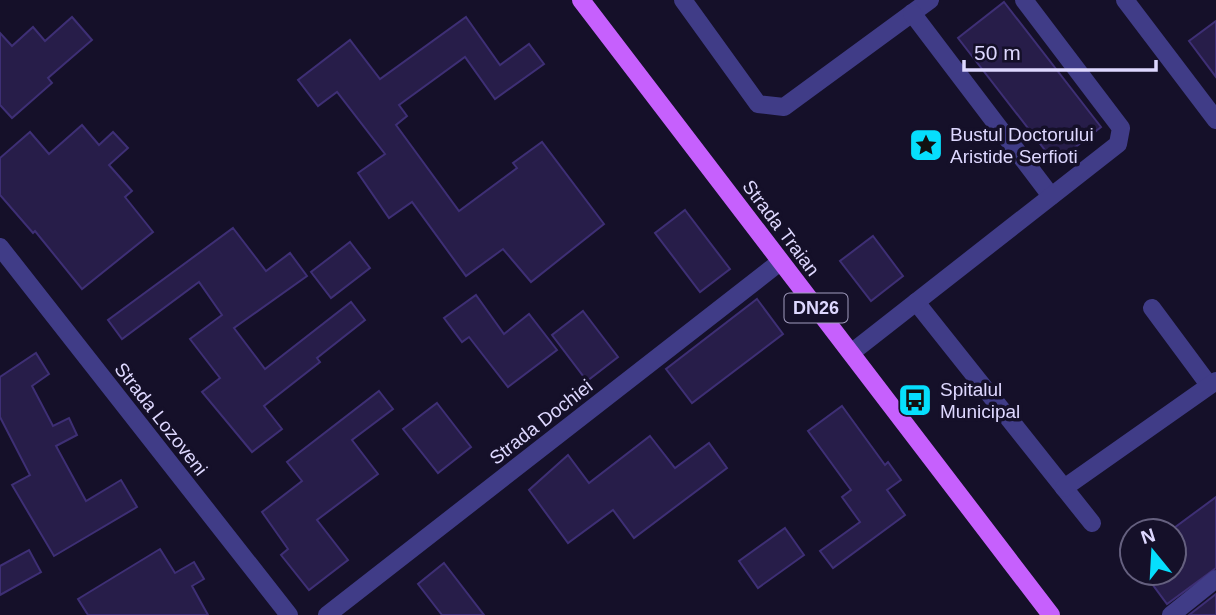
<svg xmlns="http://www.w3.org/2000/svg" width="1216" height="615" viewBox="0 0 1216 615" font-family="Helvetica,sans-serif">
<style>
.building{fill:#271d49;stroke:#3e2f75;stroke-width:2}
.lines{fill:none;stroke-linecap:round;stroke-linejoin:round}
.minor{stroke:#403c87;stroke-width:18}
.major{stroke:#c660fd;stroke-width:18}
.labels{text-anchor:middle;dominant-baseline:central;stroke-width:7;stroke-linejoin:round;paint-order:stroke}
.shield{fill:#151029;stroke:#a29cbf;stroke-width:2}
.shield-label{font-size:18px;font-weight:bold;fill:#ded8ff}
.poi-label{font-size:19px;fill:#ded8ff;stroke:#151029;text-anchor:start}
.street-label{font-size:19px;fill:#ded8ff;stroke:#151029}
</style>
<rect width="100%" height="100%" fill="#151029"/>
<!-- building -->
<g class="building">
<polygon points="1004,2 1101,127 1055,163 958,38"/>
<polygon points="72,17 92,40 48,78 52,83 12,118 0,105 0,33 12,46 33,27 45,41"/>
<polygon points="466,17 500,65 529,44 544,64 495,99 465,57 399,105 407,116 396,125 459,211 517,168 513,163 542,142 604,224 531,282 503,249 466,276 412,202 389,218 358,173 385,154 337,92 318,106 298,80 350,40 380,79"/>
<polygon points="1216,21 1216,77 1189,41"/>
<polygon points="82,125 99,145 113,132 128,148 109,165 132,191 125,197 153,232 82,289 35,231 33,233 0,195 0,158 30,132 49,154"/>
<polygon points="685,210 730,269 700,292 655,233"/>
<polygon points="233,228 266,271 290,253 307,276 234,328 265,369 351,302 365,320 317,358 320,362 264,406 282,429 252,452 202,392 220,378 190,339 222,315 199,282 122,339 108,320"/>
<polygon points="873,236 903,276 871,301 840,261"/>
<polygon points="350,242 370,268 331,298 311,272"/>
<polygon points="476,295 504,334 529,314 557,350 508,387 469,337 462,342 444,318"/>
<polygon points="757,299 783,334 692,403 666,369"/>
<polygon points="583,311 618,357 587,381 552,335"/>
<polygon points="36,353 49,374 32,386 53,426 69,418 77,435 56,446 86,501 121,480 137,507 54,556 12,485 30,475 0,417 0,377"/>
<polygon points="379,391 393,409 352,440 378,474 317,520 348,560 309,590 281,555 288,549 262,512 302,481 287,462"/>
<polygon points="437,403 471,447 438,473 403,429"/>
<polygon points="842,406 885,465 888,462 901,480 887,490 905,515 833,568 820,551 860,522 842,497 851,490 808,431"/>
<polygon points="650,436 675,468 709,443 727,468 634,538 613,510 568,543 529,490 568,455 589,483"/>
<polygon points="1216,497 1216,568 1167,604 1144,573 1174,573 1174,528"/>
<polygon points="785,528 804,555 758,588 739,561"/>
<polygon points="160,549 175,573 194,562 204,579 192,586 208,615 88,615 78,599"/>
<polygon points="29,550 41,572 0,595 0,566"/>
<polygon points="444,563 484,615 442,615 418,584"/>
<polygon points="1216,594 1216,615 1189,615"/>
</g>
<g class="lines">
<!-- minor -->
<g class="minor">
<polyline points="683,0 758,104 784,107 930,0"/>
<polyline points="1125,0 1216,120"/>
<polyline points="912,13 1051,196"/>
<polyline points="0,247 289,615"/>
<polyline points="916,302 1092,523"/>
<polyline points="1152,308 1209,385"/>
<polyline points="851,353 1118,144 1121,128 1024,0"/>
<polyline points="1064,488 1216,381"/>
<polyline points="327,615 780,262"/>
<polyline points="1171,615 1216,579"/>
</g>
<!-- major -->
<polyline class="major" points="581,0 1051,615"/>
</g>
<!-- icons -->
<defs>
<g id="sight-square" transform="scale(1.75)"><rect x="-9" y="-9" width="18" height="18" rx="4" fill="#06defd" stroke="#151029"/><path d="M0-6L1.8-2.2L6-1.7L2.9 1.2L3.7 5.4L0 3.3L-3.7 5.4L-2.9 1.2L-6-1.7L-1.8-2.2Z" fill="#111"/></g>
<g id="bus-square" transform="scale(1.75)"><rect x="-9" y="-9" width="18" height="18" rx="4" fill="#06defd" stroke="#151029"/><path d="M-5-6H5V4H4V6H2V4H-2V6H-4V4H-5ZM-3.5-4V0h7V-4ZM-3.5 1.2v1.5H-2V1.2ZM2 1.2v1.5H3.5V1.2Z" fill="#111"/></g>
</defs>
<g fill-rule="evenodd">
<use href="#sight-square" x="926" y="145"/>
<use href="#bus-square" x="915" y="400"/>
</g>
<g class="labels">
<!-- shield labels -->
<rect class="shield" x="784.5" y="293.5" width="63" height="29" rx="5"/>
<g class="shield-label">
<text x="816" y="308">DN26</text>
</g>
<!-- poi labels -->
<g class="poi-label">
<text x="950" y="134">Bustul Doctorului<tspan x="950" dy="22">Aristide Serfioti</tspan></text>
<text x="940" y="389">Spitalul<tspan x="940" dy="22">Municipal</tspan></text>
</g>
<!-- street labels -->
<g class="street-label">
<text transform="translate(781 228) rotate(53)">Strada Traian</text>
<text transform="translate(161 419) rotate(52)">Strada Lozoveni</text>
<text transform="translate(541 422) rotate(-38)">Strada Dochiei</text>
</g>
</g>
<!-- north arrow -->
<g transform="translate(1153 552) rotate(342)"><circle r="33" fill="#151029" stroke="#65607f" stroke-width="2"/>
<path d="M0-5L12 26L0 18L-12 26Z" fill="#06defd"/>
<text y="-10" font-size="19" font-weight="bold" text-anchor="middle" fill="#ded8ff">N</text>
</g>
<!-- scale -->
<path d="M964 60v10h192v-10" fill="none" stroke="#ded8ff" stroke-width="3.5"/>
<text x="974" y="60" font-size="21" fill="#ded8ff" stroke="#151029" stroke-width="5" paint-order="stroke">50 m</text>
</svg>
